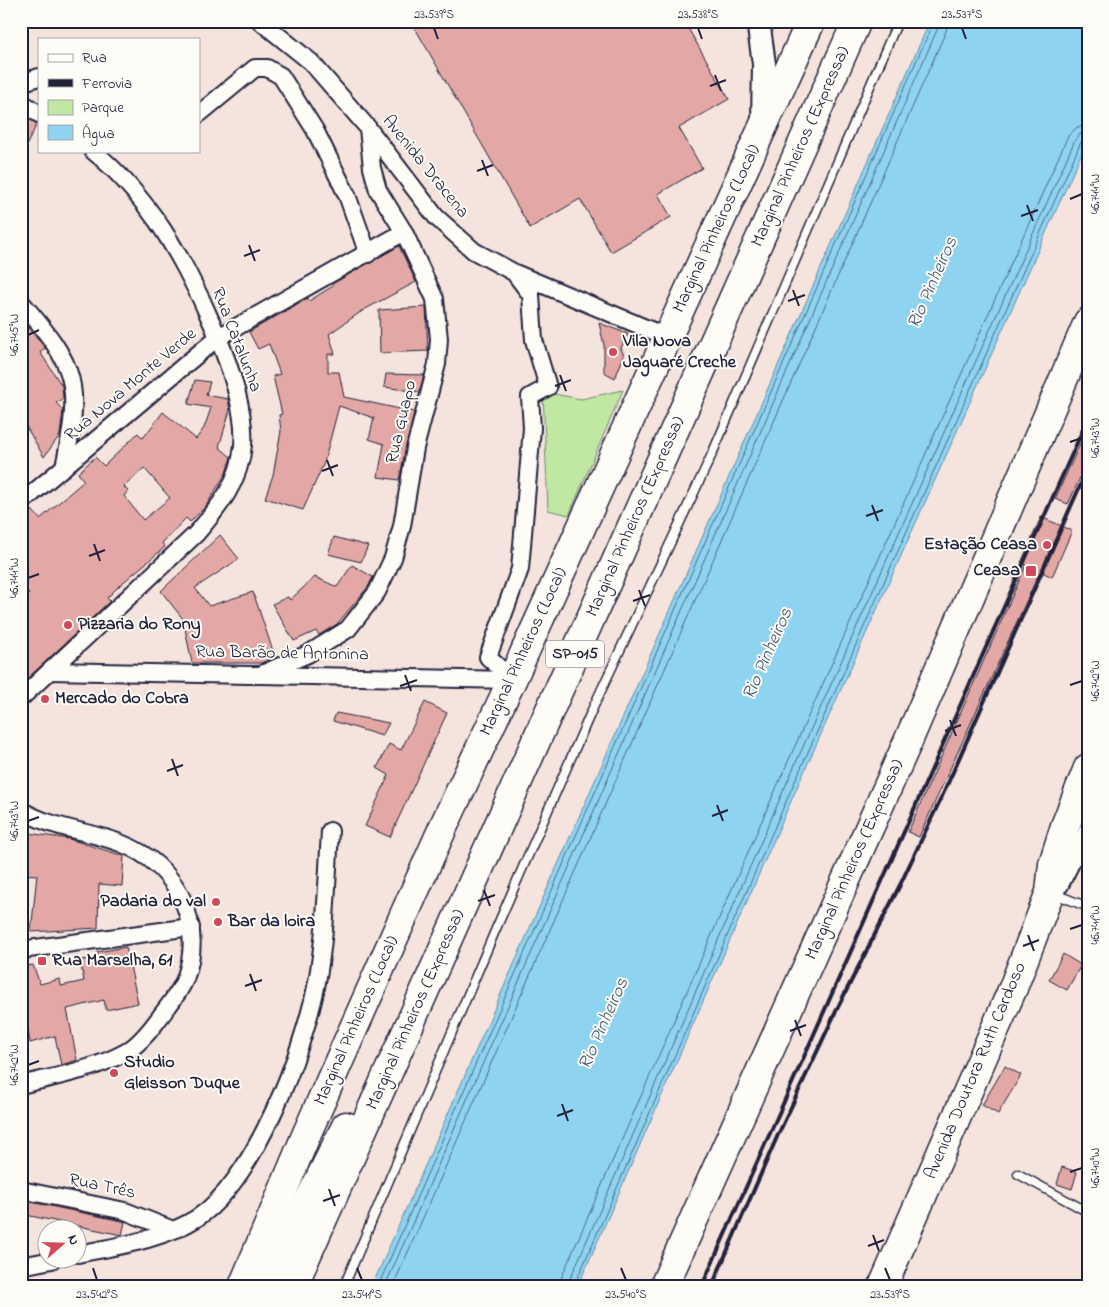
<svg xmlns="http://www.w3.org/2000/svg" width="1109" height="1307" viewBox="0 0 1109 1307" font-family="'Indie Flower',sans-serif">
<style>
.green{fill:#c0e8a3;stroke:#71856f}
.water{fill:#8ed4f0;stroke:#638da8}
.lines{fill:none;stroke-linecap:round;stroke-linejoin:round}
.shore{stroke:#4d6983;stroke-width:1}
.building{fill:#e3a8a5;stroke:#22223b;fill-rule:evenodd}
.lane-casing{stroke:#22223b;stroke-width:11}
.street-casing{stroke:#22223b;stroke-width:20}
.secondary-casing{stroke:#22223b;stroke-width:26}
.highway-casing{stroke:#22223b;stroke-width:31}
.lane{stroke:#fdfcf7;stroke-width:8}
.street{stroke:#fdfcf7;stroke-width:16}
.secondary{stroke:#fdfcf7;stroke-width:22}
.highway{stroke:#fdfcf7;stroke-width:28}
.rail{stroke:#22223b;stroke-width:4}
.ticks{fill:none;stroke:#22223b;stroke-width:2}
.poi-dot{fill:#d1495b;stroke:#fdfcf7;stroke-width:2}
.labels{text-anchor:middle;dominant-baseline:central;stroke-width:4;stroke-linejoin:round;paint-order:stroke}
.shield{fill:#fdfcf7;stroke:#646373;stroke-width:1}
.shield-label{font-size:16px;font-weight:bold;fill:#22223b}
.street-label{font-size:18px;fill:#22223b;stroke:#fdfcf7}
.poi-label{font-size:18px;font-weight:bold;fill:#22223b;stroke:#fdfcf7;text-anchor:start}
.water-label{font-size:19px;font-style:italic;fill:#425771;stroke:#fdfcf7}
.neatline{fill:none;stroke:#22223b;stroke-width:2}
.ticks-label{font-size:12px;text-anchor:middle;fill:#22223b}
</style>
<rect width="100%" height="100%" fill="#f5e3de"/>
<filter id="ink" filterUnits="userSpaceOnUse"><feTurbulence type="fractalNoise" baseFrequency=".02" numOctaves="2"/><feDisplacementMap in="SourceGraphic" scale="10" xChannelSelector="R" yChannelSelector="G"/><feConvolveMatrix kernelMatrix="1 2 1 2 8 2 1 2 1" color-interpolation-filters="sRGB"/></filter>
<g filter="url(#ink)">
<!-- green -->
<polygon class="green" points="623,390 569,515 548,510 543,392 581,399"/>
<!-- water -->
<polygon class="water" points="930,21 1088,21 1088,139 795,792 578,1286 372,1286"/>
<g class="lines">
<!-- shore -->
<g class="shore">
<polyline points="378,1286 934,21"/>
<polyline points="385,1286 941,21"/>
<polyline points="393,1286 946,31 948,21"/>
<polyline points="560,1286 562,1276 778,784 1068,136 1077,127 1088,125"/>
<polyline points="567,1286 785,787 1075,140 1080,134 1088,132"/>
<polyline points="574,1286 791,790 1081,142 1088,138"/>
</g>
</g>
<!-- building -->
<g class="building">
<polygon points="411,21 704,21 689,30 729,99 679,128 702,168 658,194 671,217 611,252 580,199 530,228"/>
<polygon points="21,114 37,124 21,156"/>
<polygon points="399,246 416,282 360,312 362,311 329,334 335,354 328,354 328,372 339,372 344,397 414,412 399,480 378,477 384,444 369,439 374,418 339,406 324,463 303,510 265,498 273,475 281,431 279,415 282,414 273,376 280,374 269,344 258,349 249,332 308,298 309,301 333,286 332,284"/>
<polygon points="426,307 428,351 380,353 379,310"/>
<polygon points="21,318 45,348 40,352 62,386 63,399 56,403 63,410 60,435 44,457 21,418"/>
<polygon points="599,323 628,334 621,348 624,356 615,378 604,372 604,345"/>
<polygon points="386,374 424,375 419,392 384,387"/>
<path d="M195 380 210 382 206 395 228 399 230 410 219 447 231 457 226 473 206 506 190 522 186 518 162 543 165 547 120 585 107 598 110 601 28 678 21 670V601L29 593 21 585V530L26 526 21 519 32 510 40 519 84 481 78 473 95 457 104 466 138 433 143 438 163 412 196 439 204 428 211 408 188 404ZM144 468 170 498 143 520 124 496 128 491 124 487Z"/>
<polygon points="1088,426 1088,460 1068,504 1055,499"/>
<polygon points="1041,517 1071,530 1071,533 1052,577 1040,571 919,837 908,832 1026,565 1021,563"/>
<polygon points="220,535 239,559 195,588 209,606 253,592 275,657 261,663 192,663 183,619 161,591"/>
<polygon points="334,537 368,546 361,562 328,554"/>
<polygon points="352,565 373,577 368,587 337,624 319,635 316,631 294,641 272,604 288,597 290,600 315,577 337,587"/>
<polygon points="425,702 447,713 390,837 365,826 389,775 377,768 389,744 401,750"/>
<polygon points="336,713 389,723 382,736 333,721"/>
<polygon points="21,832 69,839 124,856 122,886 99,884 98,928 31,932 37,875 21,874"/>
<polygon points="126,947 138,1003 106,1010 104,1000 67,1009 77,1060 61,1065 55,1036 30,1043 24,1002 21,1002 21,967 33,965 40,984 60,979 61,986 84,981 80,960 99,958 97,952"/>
<polygon points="1063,954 1081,965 1067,990 1049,980"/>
<polygon points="1005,1066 1021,1075 998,1114 982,1105"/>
<polygon points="1062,1167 1077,1172 1072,1189 1057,1184"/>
<polygon points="21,1200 122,1221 125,1222 122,1235 21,1214"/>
</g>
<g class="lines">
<!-- lane casing -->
<g class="lane-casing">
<g id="lane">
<polyline points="1055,894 1088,907"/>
<polyline points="1018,1174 1088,1212"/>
<polyline points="344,1286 495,931 592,710 713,452 898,21"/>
</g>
</g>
<!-- street casing -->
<g class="street-casing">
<g id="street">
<polyline points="260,21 311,62 368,128 436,217 474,251 515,273 667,337"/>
<polyline points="21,83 39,77"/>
<polyline points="21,102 39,114"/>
<polyline points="199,114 255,68 267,68 281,76 315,130 347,195 368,254"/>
<path d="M21 302C77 367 82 383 64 467"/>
<polyline points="21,503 217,338 404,232"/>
<polyline points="50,671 512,680"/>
<polyline points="264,673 308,654 348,629 377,592 393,558 402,526 415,448 437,364 439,339 435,299 404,232 378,190 372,168 368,128"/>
<polyline points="512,680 488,657 520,569 532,428 530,397 548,387 534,340 531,295 516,275"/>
<path d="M21 698 196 534C219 507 240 482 243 445 248 386 191 270 157 221 139 196 118 171 93 151"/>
<path d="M21 810C64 836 119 830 157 865 189 894 200 939 185 979 180 992 169 1005 160 1017 152 1028 138 1045 126 1052 93 1070 57 1076 21 1085"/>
<polyline points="1050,892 1060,885 1088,829"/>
<polyline points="21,950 191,927"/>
<polyline points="21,1190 125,1211 173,1230"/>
<path d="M78 1254C117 1246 162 1240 197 1218 255 1180 304 1050 317 982 326 933 327 882 330 831"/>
<polyline points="21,1266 52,1260"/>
</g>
</g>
<!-- secondary casing -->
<g class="secondary-casing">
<polyline id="secondary" points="758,21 764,64 763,122"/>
</g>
<!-- highway casing -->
<g class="highway-casing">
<g id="highway">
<polyline points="243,1286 307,1133 445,823 512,680 811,21"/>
<polyline points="266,1286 346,1126"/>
<polyline points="293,1286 857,21"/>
<polyline points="664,1286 906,746 1088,322"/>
<polyline points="883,1286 1013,988 1050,892 1053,864 1065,826 1088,768"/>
</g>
</g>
<!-- lane -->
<use href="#lane" class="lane"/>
<!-- street -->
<use href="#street" class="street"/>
<!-- secondary -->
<use href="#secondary" class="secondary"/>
<!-- highway -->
<use href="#highway" class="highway"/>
<!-- rail -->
<g class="rail">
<polyline points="702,1286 1088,418"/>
<polyline points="712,1286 777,1137 839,1005 900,885 944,792 1088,468"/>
</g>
</g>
</g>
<!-- ticks -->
<path class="ticks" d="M434 28 438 39M698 28 702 39M962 28 966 39M715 75 721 91M710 86 726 80M482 160 488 176M477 171 493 165M1070 199 1082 194M1027 205 1033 221M1021 216 1038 210M249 245 255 261M244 256 260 250M793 290 799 306M788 301 805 295M28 335 39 330M560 375 566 391M555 386 571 380M1070 442 1082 438M327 460 333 476M322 471 338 465M872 505 878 521M866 516 883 510M94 544 100 561M89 556 105 550M28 578 39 574M639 590 645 606M633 601 650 595M405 675 411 691M1070 685 1082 681M400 686 417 680M950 720 956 736M945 731 961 725M172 759 178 776M167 771 183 765M717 805 723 821M712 816 728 810M28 821 39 817M484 890 490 906M478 901 495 895M1070 929 1082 925M1028 935 1034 951M1023 946 1039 940M250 974 256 991M245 986 262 980M795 1020 801 1036M790 1031 806 1025M28 1065 39 1061M562 1104 568 1121M557 1116 573 1110M1070 1172 1082 1168M329 1189 335 1206M323 1201 340 1195M873 1235 879 1251M868 1246 884 1240M93 1268 97 1280M357 1268 362 1280M621 1268 626 1280M885 1268 890 1280"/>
<!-- markers -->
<g class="poi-dot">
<circle cx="613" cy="352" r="5"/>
<circle cx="1047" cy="545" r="5"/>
<rect x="1025" y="565" width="12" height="12" rx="2.5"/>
<circle cx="68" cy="625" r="5"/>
<circle cx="45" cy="699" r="5"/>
<circle cx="216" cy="902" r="5"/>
<circle cx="218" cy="922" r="5"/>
<rect x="37" y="956" width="10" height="10" rx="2.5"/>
<circle cx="114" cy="1073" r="5"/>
</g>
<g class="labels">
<!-- shield labels -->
<rect class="shield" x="546" y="640.5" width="58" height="27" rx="4"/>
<g class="shield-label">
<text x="575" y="654">SP-015</text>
</g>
<!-- street labels -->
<g class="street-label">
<text transform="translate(801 147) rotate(-66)">Marginal Pinheiros (Expressa)</text>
<text transform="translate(425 167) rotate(51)">Avenida Dracena</text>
<text transform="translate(717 229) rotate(-65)">Marginal Pinheiros (Local)</text>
<text transform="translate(236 340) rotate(69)">Rua Catalunha</text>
<text transform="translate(131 385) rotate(-40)">Rua Nova Monte Verde</text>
<text transform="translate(402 422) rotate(-77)">Rua Guapo</text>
<text transform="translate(636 517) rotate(-66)">Marginal Pinheiros (Expressa)</text>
<text transform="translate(524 652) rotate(-65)">Marginal Pinheiros (Local)</text>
<text transform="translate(282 654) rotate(1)">Rua Barão de Antonina</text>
<text transform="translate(855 860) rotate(-66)">Marginal Pinheiros (Expressa)</text>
<text transform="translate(416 1010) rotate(-66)">Marginal Pinheiros (Expressa)</text>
<text transform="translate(357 1021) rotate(-66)">Marginal Pinheiros (Local)</text>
<text transform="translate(976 1071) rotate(-67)">Avenida Doutora Ruth Cardoso</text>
<text transform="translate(102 1187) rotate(12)">Rua Três</text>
</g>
<!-- poi labels -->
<g class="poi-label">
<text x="623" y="342">Vila Nova<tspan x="623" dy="21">Jaguaré Creche</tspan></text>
<text x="1037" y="545" text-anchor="end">Estação Ceasa</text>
<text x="1020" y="571" text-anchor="end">Ceasa</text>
<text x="78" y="625">Pizzaria do Rony</text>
<text x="55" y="699">Mercado do Cobra</text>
<text x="206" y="902" text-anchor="end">Padaria do val</text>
<text x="228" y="922">Bar da loira</text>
<text x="52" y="961">Rua Marselha, 61</text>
<text x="124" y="1063">Studio<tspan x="124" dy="21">Gleisson Duque</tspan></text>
</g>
<!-- water labels -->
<g class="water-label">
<text transform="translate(933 283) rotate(-66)">Rio Pinheiros</text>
<text transform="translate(768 654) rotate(-66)">Rio Pinheiros</text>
<text transform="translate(604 1024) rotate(-66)">Rio Pinheiros</text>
</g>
</g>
<!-- margin -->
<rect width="1109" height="1307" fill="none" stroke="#fdfcf7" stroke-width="55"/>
<!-- legend -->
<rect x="38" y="38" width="162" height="115" fill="#fdfcf7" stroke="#a5a5ac"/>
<rect x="48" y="54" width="25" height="8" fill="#fdfcf7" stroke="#a5a5ac"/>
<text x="82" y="62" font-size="15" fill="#22223b">Rua</text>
<rect x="48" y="79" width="25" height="8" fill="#22223b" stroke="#a5a5ac"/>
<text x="82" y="88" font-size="15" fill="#22223b">Ferrovia</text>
<rect x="48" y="100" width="25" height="15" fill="#c0e8a3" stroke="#a5a5ac"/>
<text x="82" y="112" font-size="15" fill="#22223b">Parque</text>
<rect x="48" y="125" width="25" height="15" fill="#8ed4f0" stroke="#a5a5ac"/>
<text x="82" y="138" font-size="15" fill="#22223b">Água</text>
<!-- north arrow -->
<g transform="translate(62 1244) rotate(70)"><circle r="24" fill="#fdfcf7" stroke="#a5a5ac"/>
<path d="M0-4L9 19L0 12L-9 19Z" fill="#d1495b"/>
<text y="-8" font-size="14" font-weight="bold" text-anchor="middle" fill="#22223b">N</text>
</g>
<rect x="28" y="28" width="1054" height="1252" class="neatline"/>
<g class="ticks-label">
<text x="434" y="18">23.539°S</text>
<text x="698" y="18">23.538°S</text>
<text x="962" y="18">23.537°S</text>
<text transform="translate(1095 194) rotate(-90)" y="4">46.744°W</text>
<text transform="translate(14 335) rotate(-90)" y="4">46.745°W</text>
<text transform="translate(1095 438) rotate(-90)" y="4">46.743°W</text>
<text transform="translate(14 578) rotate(-90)" y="4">46.744°W</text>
<text transform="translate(1095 681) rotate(-90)" y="4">46.742°W</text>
<text transform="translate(14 821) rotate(-90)" y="4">46.743°W</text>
<text transform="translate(1095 925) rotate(-90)" y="4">46.741°W</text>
<text transform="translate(14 1065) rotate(-90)" y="4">46.742°W</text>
<text transform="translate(1095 1168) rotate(-90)" y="4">46.740°W</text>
<text x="97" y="1298">23.542°S</text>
<text x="362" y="1298">23.541°S</text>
<text x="626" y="1298">23.540°S</text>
<text x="890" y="1298">23.539°S</text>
</g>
</svg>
